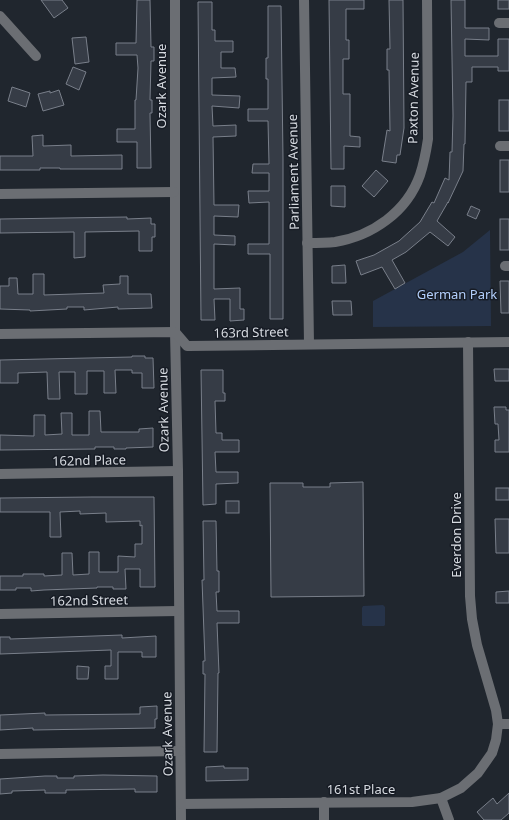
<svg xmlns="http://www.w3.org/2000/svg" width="509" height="820" viewBox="0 0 509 820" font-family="'Noto Sans',sans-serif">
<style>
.green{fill:#263349}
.building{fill:#363c46;stroke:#797f8a}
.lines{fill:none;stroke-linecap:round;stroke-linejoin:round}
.minor{stroke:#6b6e73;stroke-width:10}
.labels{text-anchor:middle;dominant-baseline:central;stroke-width:3;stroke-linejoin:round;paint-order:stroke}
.street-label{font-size:13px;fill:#d6dae0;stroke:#171c25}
.park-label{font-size:13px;fill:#b3cffc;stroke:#171c25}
</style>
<rect width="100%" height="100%" fill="#20262e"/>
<!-- green -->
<g class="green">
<polygon points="490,230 491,326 373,327 373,301 463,252"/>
<polygon points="383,605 385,607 385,625 384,626 363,626 362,625 362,608 363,606"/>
</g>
<!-- building -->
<g class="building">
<polygon points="41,0 62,0 68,8 54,18"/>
<polygon points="137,0 150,0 151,47 154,47 154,61 151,61 150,100 152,100 152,113 150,113 151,168 137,168 137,142 117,142 117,129 135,129 135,100 136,100 138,68 137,55 116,55 116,43 136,43"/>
<polygon points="329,0 364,0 364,9 346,9 346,40 349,40 349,59 343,59 343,94 350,94 350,136 360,137 360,147 344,146 344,169 331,169"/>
<polygon points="389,0 403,0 404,128 400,155 397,155 396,163 382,161 387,130 390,131 389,70 387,70 387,49 390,49"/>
<polygon points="451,0 465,0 465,28 489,28 489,40 465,39 465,56 498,56 498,39 509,39 509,71 498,71 498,67 472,67 472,82 466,82 465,144 464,144 463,171 448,203 448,202 437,221 455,237 448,246 430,232 406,252 392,260 405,283 395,289 382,267 361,275 356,261 374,255 399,241 420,222 432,202 434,203 445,178 449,180 450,152 452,152 453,116"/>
<rect x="498" y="0" width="11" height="9"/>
<polygon points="198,2 212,2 212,30 215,30 215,41 233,41 233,52 221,52 221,68 235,68 236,77 212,78 212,95 240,96 239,108 212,106 213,126 236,125 236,136 213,137 214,205 239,205 238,217 214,216 214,235 235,236 235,245 214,244 214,289 240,288 240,309 244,309 244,320 230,321 230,299 214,299 215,320 201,320"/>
<polygon points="268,6 281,6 283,159 283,319 270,319 270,254 248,254 248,244 269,244 269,202 249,203 248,191 269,191 269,173 252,173 253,164 269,164 268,121 248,121 248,109 268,109 268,79 266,79 266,58 268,58"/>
<polygon points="86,37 89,62 75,64 72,38"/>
<polygon points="73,67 86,72 79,90 66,84"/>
<polygon points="12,87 30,93 26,107 8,101"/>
<polygon points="59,90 64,105 43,111 38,94 50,91 50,93"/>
<rect x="499" y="100" width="10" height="31"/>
<polygon points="43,135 43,146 71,145 71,156 122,155 122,169 60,169 60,168 40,168 40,170 0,170 0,156 33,156 32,136"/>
<rect x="500" y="160" width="9" height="32"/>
<polygon points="376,170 388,181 374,197 362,186"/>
<polygon points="331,186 345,186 345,207 331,206"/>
<polygon points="471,206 480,210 476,219 467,215"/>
<polygon points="127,217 127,219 151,218 151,224 155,224 155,237 152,237 152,251 139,251 139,231 85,232 85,257 74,258 74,232 0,233 0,219"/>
<rect x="500" y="219" width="9" height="31"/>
<polygon points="345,265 346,283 332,283 332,266"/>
<polygon points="33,274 44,274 44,295 104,293 103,285 120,284 120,276 128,276 128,294 151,294 152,308 118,309 118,307 84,310 84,307 67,307 67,309 30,311 30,310 0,309 0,286 9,286 9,278 17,278 18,294 33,294"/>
<polygon points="500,281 509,281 509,313 501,313"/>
<polygon points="332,301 351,301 352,315 333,315"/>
<polygon points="132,356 145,356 145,358 153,358 154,388 142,388 142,373 132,373 132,370 115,370 116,393 104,393 104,371 87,371 87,394 75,394 75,372 59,372 60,399 48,399 47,372 18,373 18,383 0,383 0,360 132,357"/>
<polygon points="494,369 509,369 509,381 495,381"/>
<polygon points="201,370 223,370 223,393 225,393 225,401 215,401 216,433 222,433 222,440 239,440 239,452 215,452 216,472 238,472 238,483 216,484 216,504 203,505"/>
<polygon points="494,407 506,407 506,410 509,410 509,452 495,452 495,440 499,440 498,424 495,424"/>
<polygon points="89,411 100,411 101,432 139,432 139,429 153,428 153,447 126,448 126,449 114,449 114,447 95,447 95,449 0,450 0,435 34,436 34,415 45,415 45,435 62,434 61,413 72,413 72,435 89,435"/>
<polygon points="363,482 364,596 271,597 270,483 303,483 303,487 330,487 330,483"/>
<rect x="496" y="488" width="13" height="12"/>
<polygon points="92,497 154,497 155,587 140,587 140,569 125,569 126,589 113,589 113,587 97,587 97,588 44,590 31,591 31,588 16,588 16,590 0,590 0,576 23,576 23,574 44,574 44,576 62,575 62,553 72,553 73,575 89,574 89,552 99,552 99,572 118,572 118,556 135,557 135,544 142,544 142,525 140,526 140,521 106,522 106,513 80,514 80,511 60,512 61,537 50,537 50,512 0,512 0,498"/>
<rect x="226" y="501" width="13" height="12"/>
<polygon points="495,519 509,519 509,553 496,553"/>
<polygon points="203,521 216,521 217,571 219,571 219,592 216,592 217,611 239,611 239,623 217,623 219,673 218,673 217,752 204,752 205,674 203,674 203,661 205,661 202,580 204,580"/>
<polygon points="509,591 509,603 496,603 496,592"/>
<polygon points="122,635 122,638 156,636 156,657 142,657 142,652 118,652 118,679 105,679 105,666 111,666 111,650 0,654 0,637 10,637 10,639"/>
<polygon points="77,666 89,667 88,679 77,679"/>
<polygon points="157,706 157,719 155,719 155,728 33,730 33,728 0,730 0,715 45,713 45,715 140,714 140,707"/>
<polygon points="224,766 224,768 248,768 248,780 206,781 206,767"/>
<polygon points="103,775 157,776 157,792 135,792 135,789 66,790 66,793 45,793 45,790 12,791 12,793 0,794 0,779 45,776 57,776 57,778 74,778 74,776"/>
<polygon points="509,793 509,813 501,820 484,820 477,812 493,798 497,804"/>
</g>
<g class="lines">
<!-- minor -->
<g class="minor">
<polyline points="175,0 175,332 178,471 181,820"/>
<polyline points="304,0 309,344"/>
<polyline points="0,16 36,56"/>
<polyline points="499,23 509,23"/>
<polyline points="500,146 509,146"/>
<polyline points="0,194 174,192"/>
<path d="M307 243C316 243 326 243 335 242 372 236 407 212 420 175 424 163 426 152 428 139L427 0"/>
<polyline points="505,266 509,266"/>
<polyline points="0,334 175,332 187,346 189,346 509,342"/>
<polyline points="0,474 178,471"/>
<polyline points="0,614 178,611"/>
<polyline points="498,724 509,724"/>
<polyline points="0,754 180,751"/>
<polyline points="441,798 449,820"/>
<polyline points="181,804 412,802 441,798 461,788 478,773 492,753 496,740 498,724 496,710 477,645 472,619 470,596 468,342"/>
<polyline points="324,820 324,802"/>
</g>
</g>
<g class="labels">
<!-- street labels -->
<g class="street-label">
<text transform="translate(161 86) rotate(-90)">Ozark Avenue</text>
<text transform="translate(413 98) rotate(-89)">Paxton Avenue</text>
<text transform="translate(293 172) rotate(-91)">Parliament Avenue</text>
<text transform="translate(251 332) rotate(-1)">163rd Street</text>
<text transform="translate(163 410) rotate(-91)">Ozark Avenue</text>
<text transform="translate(89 460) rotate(-1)">162nd Place</text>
<text transform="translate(456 535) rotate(-90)">Everdon Drive</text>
<text transform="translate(89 600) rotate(-1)">162nd Street</text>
<text transform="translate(167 734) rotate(-91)">Ozark Avenue</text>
<text x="361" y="789">161st Place</text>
</g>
<!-- park labels -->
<g class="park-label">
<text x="457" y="294">German Park</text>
</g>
</g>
</svg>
